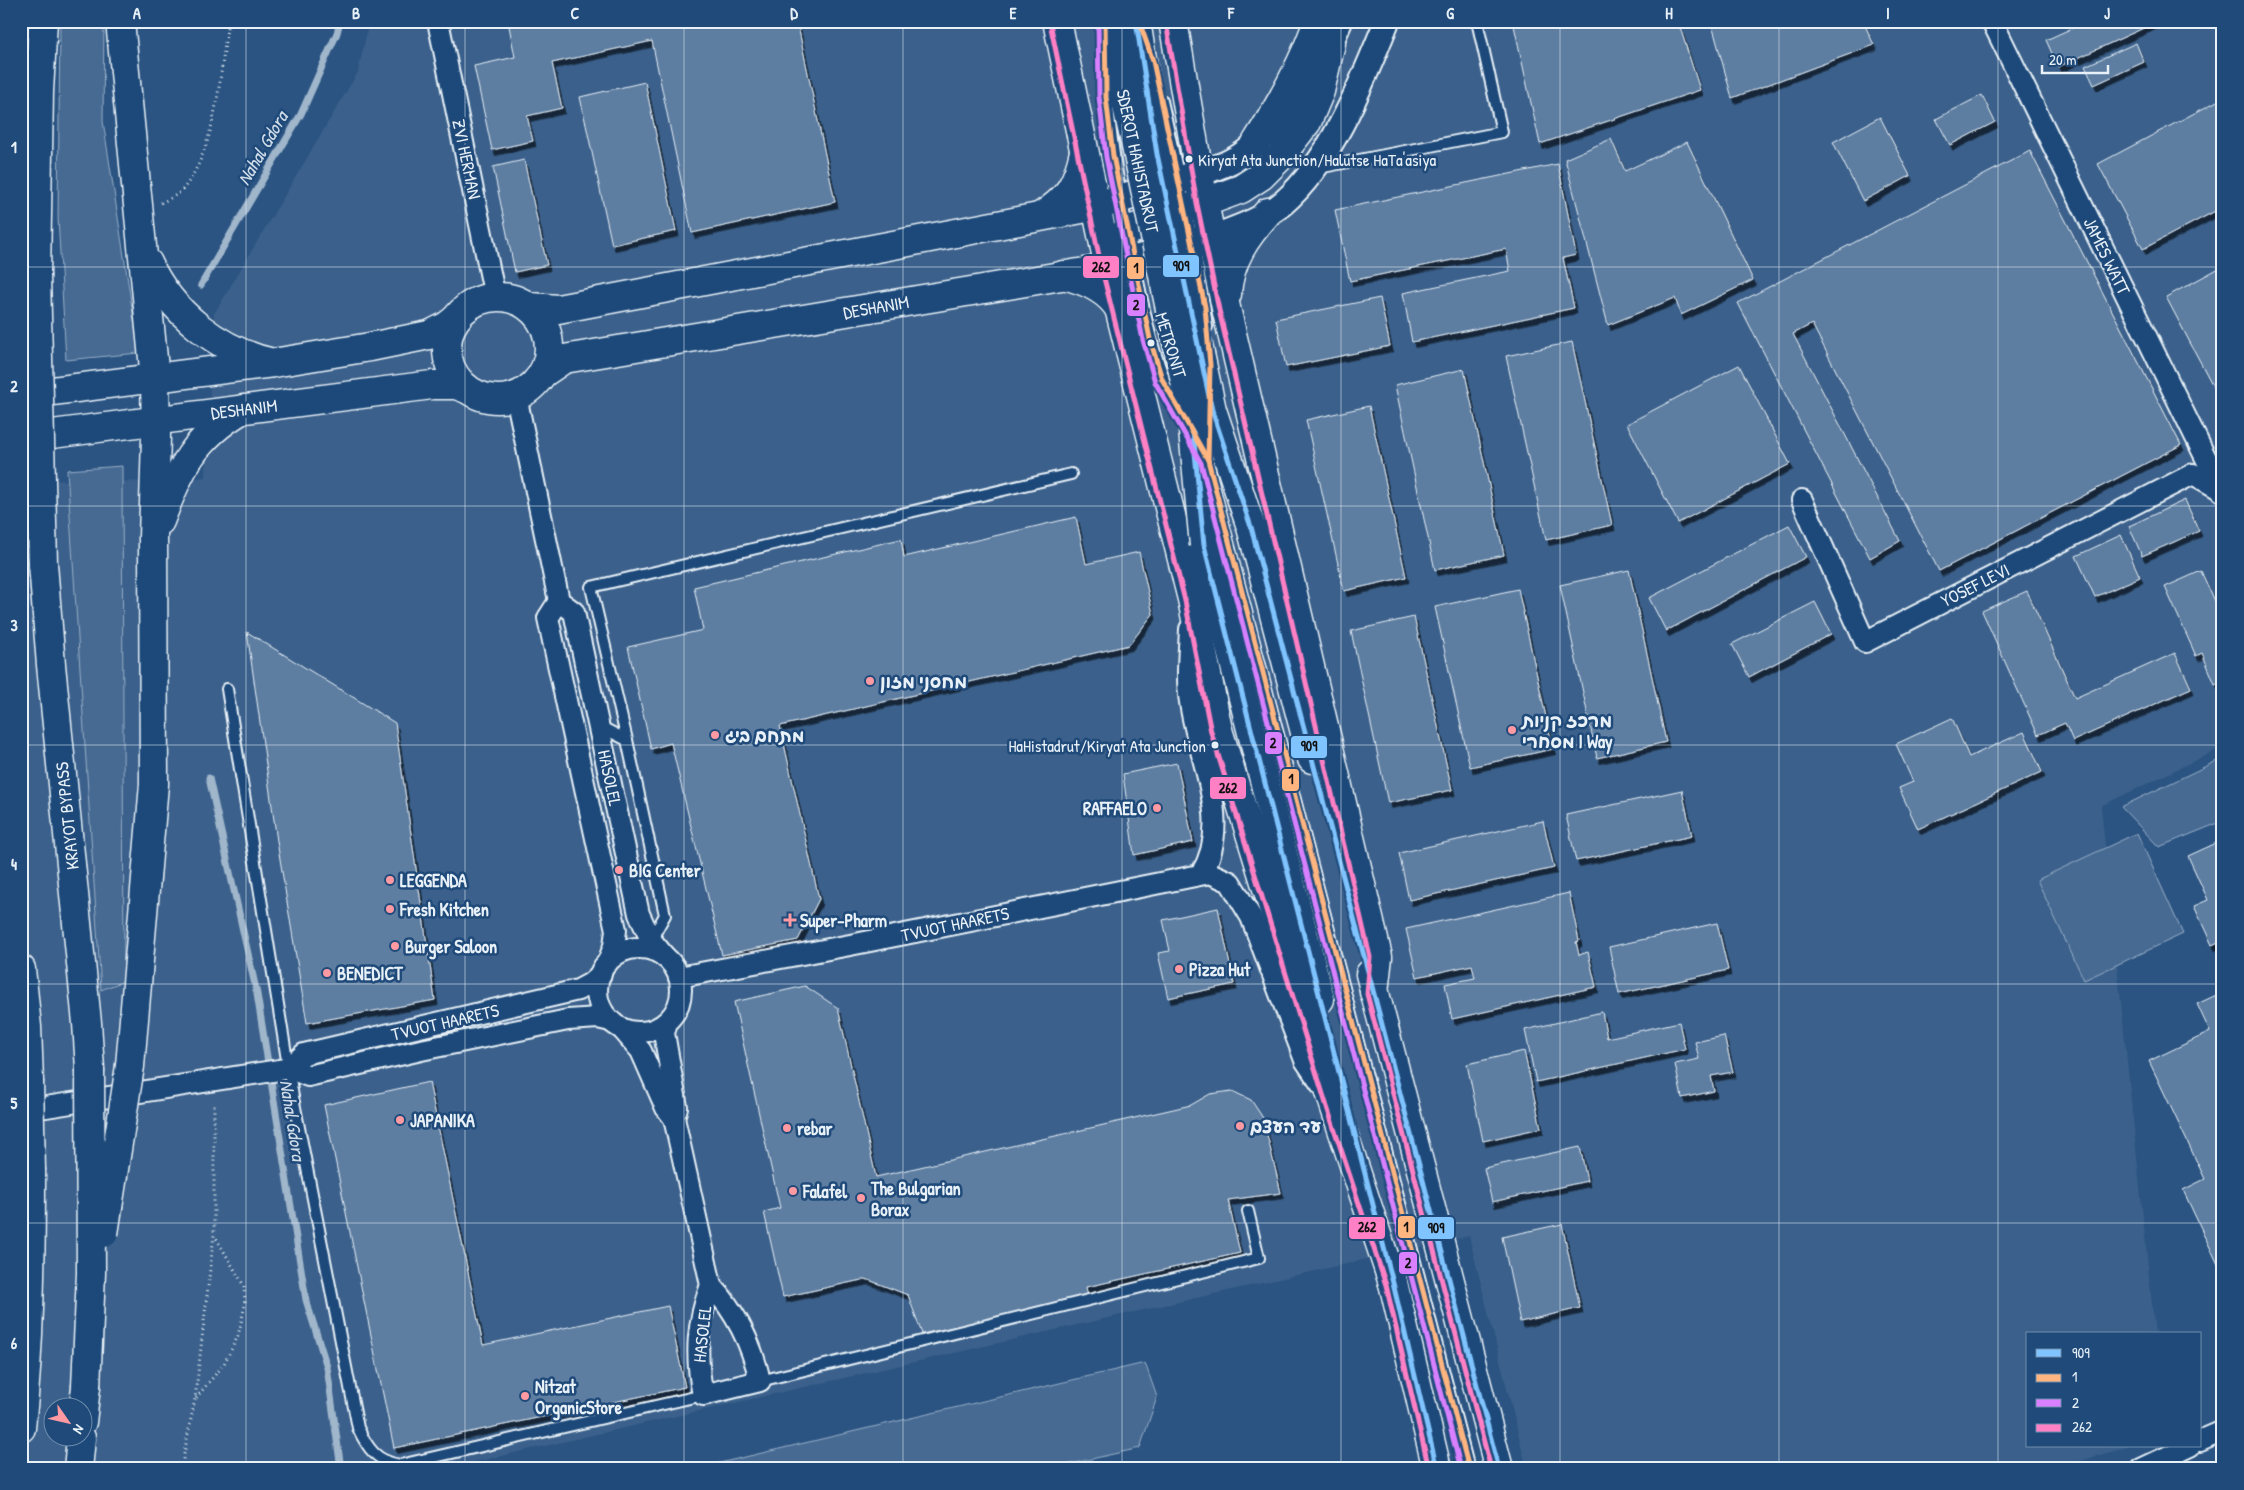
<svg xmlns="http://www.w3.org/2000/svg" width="2244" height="1490" viewBox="0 0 2244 1490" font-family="'Patrick Hand','Playpen Sans Hebrew',sans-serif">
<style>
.built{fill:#3a608b;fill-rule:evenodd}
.green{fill:#476b93;stroke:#98aec6}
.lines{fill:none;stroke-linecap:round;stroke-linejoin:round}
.stream{stroke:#a0b6cb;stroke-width:7}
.building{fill:#5d7da1;stroke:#e8f1f8;filter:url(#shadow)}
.service-casing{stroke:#e8f1f8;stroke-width:14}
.minor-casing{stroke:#e8f1f8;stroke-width:24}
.tertiary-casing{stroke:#e8f1f8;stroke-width:28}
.primary-casing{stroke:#e8f1f8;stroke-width:31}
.trunk-casing{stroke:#e8f1f8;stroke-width:31}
.motorway-casing{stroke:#e8f1f8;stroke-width:31}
.path{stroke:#e8f1f8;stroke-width:3;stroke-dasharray:1 4;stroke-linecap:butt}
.service{stroke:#1f4a7a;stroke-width:10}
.minor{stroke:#1f4a7a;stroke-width:20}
.tertiary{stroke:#1f4a7a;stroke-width:24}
.primary{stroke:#1f4a7a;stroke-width:28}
.trunk{stroke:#1f4a7a;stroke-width:28}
.motorway{stroke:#1f4a7a;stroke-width:28}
.trunk-bridge-casing{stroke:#e8f1f8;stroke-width:31;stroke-linecap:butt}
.motorway-bridge-casing{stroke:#e8f1f8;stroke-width:31;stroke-linecap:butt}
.trunk-bridge{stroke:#1f4a7a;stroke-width:28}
.motorway-bridge{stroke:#1f4a7a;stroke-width:28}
.bus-1-casing{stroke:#1f4a7a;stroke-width:9}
.bus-2-casing{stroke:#1f4a7a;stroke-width:9}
.bus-3-casing{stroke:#1f4a7a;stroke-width:9}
.bus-4-casing{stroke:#1f4a7a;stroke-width:9}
.bus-1{stroke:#80c4ff;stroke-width:5}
.bus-2{stroke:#ffb580;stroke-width:5}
.bus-3{stroke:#d880ff;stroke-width:5}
.bus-4{stroke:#ff80c5;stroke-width:5}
.grid{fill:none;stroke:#e8f1f8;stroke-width:1;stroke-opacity:0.55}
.bus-dot{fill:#e8f1f8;stroke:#1f4a7a;stroke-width:2}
.poi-dot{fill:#ff9aa2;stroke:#1f4a7a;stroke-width:2}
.labels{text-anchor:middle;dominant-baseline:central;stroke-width:5;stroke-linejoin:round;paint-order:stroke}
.bus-label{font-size:17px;fill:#e8f1f8;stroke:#1f4a7a;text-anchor:start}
.street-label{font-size:18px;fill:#e8f1f8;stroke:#1f4a7a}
.poi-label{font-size:18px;font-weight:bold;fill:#e8f1f8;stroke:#1f4a7a;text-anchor:start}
.water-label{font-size:19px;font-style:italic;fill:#d0dde9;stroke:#1f4a7a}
.line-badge{stroke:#1f4a7a;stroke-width:2}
.pale-badge-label{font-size:14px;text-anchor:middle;font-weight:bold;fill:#111}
.neatline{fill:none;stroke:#e8f1f8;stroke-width:2}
.grid-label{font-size:16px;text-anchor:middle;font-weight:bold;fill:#e8f1f8}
</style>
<defs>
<filter id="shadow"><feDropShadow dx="3" dy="5.5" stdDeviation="0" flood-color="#0009"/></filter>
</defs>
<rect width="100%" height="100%" fill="#2b5482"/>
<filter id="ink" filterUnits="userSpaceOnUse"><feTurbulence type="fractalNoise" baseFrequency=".02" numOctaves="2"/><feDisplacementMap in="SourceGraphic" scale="10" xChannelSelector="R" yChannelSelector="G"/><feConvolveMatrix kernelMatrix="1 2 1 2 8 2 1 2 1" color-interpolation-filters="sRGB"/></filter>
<g filter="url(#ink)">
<!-- built -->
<path class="built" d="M369 21H2223V747L2101 806 2155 1334H2028V1446H2131L2054 1469H1527L1469 1236 444 1469H21V480L173 482 205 477 214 314 358 72ZM52 1408H82V1438H52Z"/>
<!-- green -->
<g class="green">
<polygon points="60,21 104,21 103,121 139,353 66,360 58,218"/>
<polygon points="122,466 124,981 101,990 67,470"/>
<polygon points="2223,758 2223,821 2159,847 2121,807"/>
<polygon points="2137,833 2183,934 2084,980 2037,880"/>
<polygon points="1145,1363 1157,1397 1140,1448 1047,1469 694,1469"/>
</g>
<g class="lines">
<!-- stream -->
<g class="stream">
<polyline points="201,285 301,114 337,33 340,21"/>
<polyline points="209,778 257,994 306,1300 327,1367 341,1469"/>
</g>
</g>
<!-- building -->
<g class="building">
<polygon points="508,21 797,21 835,202 692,233 652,41 552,63 562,108 527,116 533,141 492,150 474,66 515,57"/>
<polygon points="1513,21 1590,21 1591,26 1610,21 1678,21 1700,90 1540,144"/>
<polygon points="1711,21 1863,21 1874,45 1732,98"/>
<polygon points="2088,21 2159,21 2058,67 2046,40"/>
<polygon points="2136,43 2144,62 2094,85 2085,66"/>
<polygon points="645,82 676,231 612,245 580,97"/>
<polygon points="1982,95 1995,122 1950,145 1936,119"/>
<polygon points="2223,98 2223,207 2143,249 2098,164"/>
<polygon points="1880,117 1910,176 1863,201 1833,142"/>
<polygon points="1611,139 1625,171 1687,142 1753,280 1681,315 1675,298 1608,325 1565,159"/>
<polygon points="2030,151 2181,445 1939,571 1812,324 1793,334 1900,541 1870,558 1738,303"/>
<polygon points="524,160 547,265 515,272 493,167"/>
<polygon points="1558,164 1576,255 1563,258 1574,308 1412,342 1403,293 1510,271 1506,249 1350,281 1335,210"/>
<polygon points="2223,266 2223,405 2166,297"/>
<polygon points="1380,298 1390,346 1286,367 1276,319"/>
<polygon points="1572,342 1612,525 1546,540 1506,356"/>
<polygon points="1739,365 1790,464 1678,523 1627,424"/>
<polygon points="1464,369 1504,555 1435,570 1395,385"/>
<polygon points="1369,406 1406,577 1344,591 1306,420"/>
<polygon points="2185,500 2199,531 2142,556 2129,526"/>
<polygon points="1076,517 1086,564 1139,552 1153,614 1129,645 780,726 819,899 798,940 722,955 671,743 651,749 628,647 703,630 694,587 901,539 904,557"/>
<polygon points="1789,525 1806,557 1666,631 1649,598"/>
<polygon points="2121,535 2140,577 2095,597 2076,556"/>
<polygon points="1629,570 1666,742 1597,758 1560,585"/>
<polygon points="2201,571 2223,620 2223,681 2215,684 2202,653 2196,656 2165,587"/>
<polygon points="1518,589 1553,749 1470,767 1435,607"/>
<polygon points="2027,591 2075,698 2175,653 2191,688 2073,741 2065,723 2038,735 1982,611"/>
<polygon points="1815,602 1831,634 1749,677 1732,644"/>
<polygon points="1414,617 1452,790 1388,803 1351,631"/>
<polygon points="247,632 395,723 435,1000 307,1023 277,841"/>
<polygon points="1952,718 1969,757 2024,732 2042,772 1918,829 1899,788 1913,782 1896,744"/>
<polygon points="1177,763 1193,842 1134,855 1123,774"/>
<polygon points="1682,790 1692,836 1576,861 1566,815"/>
<polygon points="1543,821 1554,868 1409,900 1399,853"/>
<polygon points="2223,840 2223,940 2212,945 2194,906 2208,900 2188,856"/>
<polygon points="1569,893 1579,941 1576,942 1579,955 1588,952 1596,987 1452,1019 1445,984 1475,978 1472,965 1417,977 1406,929"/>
<polygon points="1218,908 1234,984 1168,998 1158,953 1170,951 1163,920"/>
<polygon points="1717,923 1728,970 1619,994 1609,947"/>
<polygon points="805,986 838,1008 876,1177 1191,1105 1210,1094 1232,1091 1251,1100 1263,1118 1281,1193 1228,1200 1240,1253 1086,1287 1088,1297 922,1334 908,1295 866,1279 783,1297 764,1212 780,1208 734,1002"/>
<polygon points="2223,992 2223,1275 2183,1190 2205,1179 2149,1061 2210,1032 2197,1004"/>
<polygon points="1602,1012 1607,1038 1679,1022 1685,1049 1536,1082 1525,1030"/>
<polygon points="1724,1036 1733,1072 1711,1076 1714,1091 1682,1098 1675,1064 1699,1059 1695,1042"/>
<polygon points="1524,1051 1541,1128 1483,1141 1467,1064"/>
<polygon points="429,1082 483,1345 668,1306 685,1387 394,1448 324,1105"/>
<polygon points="1580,1147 1587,1181 1492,1202 1484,1168"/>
<polygon points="1562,1224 1580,1308 1520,1322 1502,1237"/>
</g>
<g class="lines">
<!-- service casing -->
<g class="service-casing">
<g id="service">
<path d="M1105 60C1107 128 1120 195 1134 262 1146 318 1153 366 1183 417"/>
<polyline points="1162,101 1196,256 1207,327"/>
<polyline points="1318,168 1502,132 1477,21"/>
<polyline points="1206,457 1469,1469"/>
<polyline points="1208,460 1210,431"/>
<path d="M227 689 293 1097 358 1428C368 1449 376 1461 400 1465L703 1395"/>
<polyline points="599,726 627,740 665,915 651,940"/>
<polyline points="627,740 591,587 1071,474"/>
<polyline points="760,1381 1259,1258 1248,1211"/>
</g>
</g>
<!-- minor casing -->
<g class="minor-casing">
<g id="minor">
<polyline points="438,21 495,297"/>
<polyline points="1992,21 2222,491"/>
<polyline points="516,396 559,601 574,612 639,914 651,940 665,957"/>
<polyline points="1802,500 1865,642 2193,474 2223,491"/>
<polyline points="559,601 548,618 616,930 614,946 608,962"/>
<path d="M1190 629C1189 653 1186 678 1190 702 1197 757 1234 821 1201 874"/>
<circle cx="639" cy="990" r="42"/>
<polyline points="679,977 850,945 1210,873 1230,882 1251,917 1305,1060 1321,1084"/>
<polyline points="667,1022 664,1033 677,1107 674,1118"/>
<polyline points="621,1028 641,1051 666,1108 674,1118 711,1285"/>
<polyline points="289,1068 308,1076 421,1050 568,1020 598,1018 611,1021"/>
<polyline points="21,1111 279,1070 289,1068 304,1054 578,990 591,983 601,974"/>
<path d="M711 1285C737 1313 752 1344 760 1381L703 1395C695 1356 697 1322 711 1285Z"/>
<polyline points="2200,1441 2223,1431"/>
<polyline points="2141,1469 2190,1446"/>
</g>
</g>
<!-- tertiary casing -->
<g class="tertiary-casing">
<g id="tertiary">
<path d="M1199 174C1216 168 1233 162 1247 151 1288 119 1321 69 1340 21"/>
<path d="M1211 238C1235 229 1263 220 1283 203 1332 161 1363 80 1387 21"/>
</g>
</g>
<!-- primary casing -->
<g class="primary-casing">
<g id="primary">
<circle cx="498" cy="348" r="51"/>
<polyline points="529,307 558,309 1097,206 1199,174"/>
<polyline points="542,374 564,359 1109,268 1211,238"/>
<polyline points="21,395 273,363 370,347 429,335 447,326 457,318"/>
<polyline points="21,438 432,385 456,385 467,389"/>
</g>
</g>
<!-- trunk casing -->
<g class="trunk-casing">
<g id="trunk">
<polyline points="1057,21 1109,268 1192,599 1218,730 1334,1105 1393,1283"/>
<polyline points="1108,21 1139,160"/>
<polyline points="1136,21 1157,154"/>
<polyline points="1173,21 1204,203 1226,308 1378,957 1374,992"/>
<path d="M1256 143C1281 104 1303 65 1318 21"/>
<path d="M1041 216C1069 198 1077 185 1084 152"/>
<path d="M1109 268C1109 253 1115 240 1127 231L1241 189 1261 176 1279 158 1307 122 1320 91 1331 43"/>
<path d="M1063 275C1085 280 1108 290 1120 310"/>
<path d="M1227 294C1229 260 1246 237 1268 212"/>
<polyline points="1251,527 1312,759"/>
<polyline points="1204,545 1320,999"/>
<polyline points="1370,974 1499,1469"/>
<polyline points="1389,1266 1437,1469"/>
</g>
</g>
<!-- motorway casing -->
<g class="motorway-casing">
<g id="motorway">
<polyline points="120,21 155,379 156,437 153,538 154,784 130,1066"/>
<path d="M148 263C171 313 219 351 273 363"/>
<polyline points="36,275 39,91 43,21"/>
<path d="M160 521C180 469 193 438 243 409"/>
<polyline points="43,564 51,665 87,1023 90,1069"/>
<polyline points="21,969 27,1027 29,1081"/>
<polyline points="82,1422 86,1387"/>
<path d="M21 1428C30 1342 31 1257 31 1171"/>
<polyline points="78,1469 81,1438"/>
</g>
</g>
<!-- path -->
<g class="path">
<path d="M161 203C168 199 179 195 184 188 217 146 220 73 228 21"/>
<polyline points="196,1398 224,1364 238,1336 245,1305 244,1286 215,1236"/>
<polyline points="181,1469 195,1399 214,1235 214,1102"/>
</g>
<!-- service -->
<use href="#service" class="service"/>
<!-- minor -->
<use href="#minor" class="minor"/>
<!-- tertiary -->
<use href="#tertiary" class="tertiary"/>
<!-- primary -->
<use href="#primary" class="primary"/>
<!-- trunk -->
<use href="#trunk" class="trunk"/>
<!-- motorway -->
<use href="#motorway" class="motorway"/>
<!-- trunk-bridge casing -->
<g class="trunk-bridge-casing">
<g id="trunk-bridge">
<polyline points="1157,154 1212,410 1251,527"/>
<polyline points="1139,160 1191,410 1204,545"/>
</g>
</g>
<!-- motorway-bridge casing -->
<g class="motorway-bridge-casing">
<g id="motorway-bridge">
<polyline points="36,275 43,564"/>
<polyline points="29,1081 31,1171"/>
<polyline points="104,1233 130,1066"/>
<polyline points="86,1387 91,1273 90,1069"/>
</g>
</g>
<!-- trunk-bridge -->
<use href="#trunk-bridge" class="trunk-bridge"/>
<!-- motorway-bridge -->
<use href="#motorway-bridge" class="motorway-bridge"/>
<!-- bus-1 casing -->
<g class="bus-1-casing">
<g id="bus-1">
<polyline points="1136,21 1157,154 1212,410 1251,527 1499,1469"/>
<polyline points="1193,432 1204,545 1393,1283 1437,1469"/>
</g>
</g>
<!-- bus-2 casing -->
<g class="bus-2-casing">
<g id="bus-2">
<polyline points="1105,21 1106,97 1113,156 1150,339 1162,379 1208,460 1469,1469"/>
<polyline points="1139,21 1153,61 1205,307 1210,365 1208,460"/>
</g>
</g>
<!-- bus-3 casing -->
<g class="bus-3-casing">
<polyline id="bus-3" points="1098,21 1099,97 1106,157 1143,340 1155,382 1201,463 1461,1469"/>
</g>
<!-- bus-4 casing -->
<g class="bus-4-casing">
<g id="bus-4">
<polyline points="1166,22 1197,204 1219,310 1370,957 1367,994 1491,1469"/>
<polyline points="1050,23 1102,270 1185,601 1211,732 1327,1107 1386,1285 1429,1469"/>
</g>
</g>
<!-- bus-1 -->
<use href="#bus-1" class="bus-1"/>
<!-- bus-2 -->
<use href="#bus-2" class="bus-2"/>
<!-- bus-3 -->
<use href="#bus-3" class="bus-3"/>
<!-- bus-4 -->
<use href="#bus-4" class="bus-4"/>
</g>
</g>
<!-- grid -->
<path class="grid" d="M246 21V1469M465 21V1469M684 21V1469M903 21V1469M1122 21V1469M1341 21V1469M1560 21V1469M1779 21V1469M1998 21V1469M21 267H2223M21 506H2223M21 745H2223M21 984H2223M21 1223H2223"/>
<!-- markers -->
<g class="bus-dot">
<circle cx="1189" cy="159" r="4.5"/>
<circle cx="1151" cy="343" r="4.5"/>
<circle cx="1215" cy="745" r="4.5"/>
</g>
<g class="poi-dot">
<circle cx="870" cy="681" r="5"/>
<circle cx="1512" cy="730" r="5"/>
<circle cx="715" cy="735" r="5"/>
<circle cx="1157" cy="808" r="5"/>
<circle cx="619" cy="870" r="5"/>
<circle cx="390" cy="880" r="5"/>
<circle cx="390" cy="909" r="5"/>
<path d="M787.5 912.5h5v5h5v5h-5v5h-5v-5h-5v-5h5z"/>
<circle cx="395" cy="946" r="5"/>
<circle cx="1179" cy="969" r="5"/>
<circle cx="327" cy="973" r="5"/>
<circle cx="400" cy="1120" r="5"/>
<circle cx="1240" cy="1126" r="5"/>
<circle cx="787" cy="1128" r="5"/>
<circle cx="793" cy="1191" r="5"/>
<circle cx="861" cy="1198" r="5"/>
<circle cx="525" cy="1396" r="5"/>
</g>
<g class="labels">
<!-- bus labels -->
<g class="bus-label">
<text x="1198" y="159">Kiryat Ata Junction/Halutse HaTa'asiya</text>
<text x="1206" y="745" text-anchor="end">HaHistadrut/Kiryat Ata Junction</text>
</g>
<!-- street labels -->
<g class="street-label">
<text transform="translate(467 159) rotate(78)">ZVI HERMAN</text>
<text transform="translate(1138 161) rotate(78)">SDEROT HAHISTADRUT</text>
<text transform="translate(2107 256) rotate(64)">JAMES WATT</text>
<text transform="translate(876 307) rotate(-10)">DESHANIM</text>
<text transform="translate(1171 345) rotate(73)">METRONIT</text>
<text transform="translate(244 409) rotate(-7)">DESHANIM</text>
<text transform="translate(1975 585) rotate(-27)">YOSEF LEVI</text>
<text transform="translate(610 778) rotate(78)">HASOLEL</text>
<text transform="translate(67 816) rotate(-96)">KRAYOT BYPASS</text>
<text transform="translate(955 924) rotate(-12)">TVUOT HAARETS</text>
<text transform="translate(445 1022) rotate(-13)">TVUOT HAARETS</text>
<text transform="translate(702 1334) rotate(-84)">HASOLEL</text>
</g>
<!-- poi labels -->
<g class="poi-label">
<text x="880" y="681">מחסני מזון</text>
<text x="1522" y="720">מרכז קניות<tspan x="1522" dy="21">מסחרי I Way</tspan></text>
<text x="725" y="735">מתחם ביג</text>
<text x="1147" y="808" text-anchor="end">RAFFAELO</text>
<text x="629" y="870">BIG Center</text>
<text x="400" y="880">LEGGENDA</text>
<text x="400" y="909">Fresh Kitchen</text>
<text x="800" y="920">Super-Pharm</text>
<text x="405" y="946">Burger Saloon</text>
<text x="1189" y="969">Pizza Hut</text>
<text x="337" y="973">BENEDICT</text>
<text x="410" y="1120">JAPANIKA</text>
<text x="1250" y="1126">עד העצם</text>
<text x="797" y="1128">rebar</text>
<text x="871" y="1188">The Bulgarian<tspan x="871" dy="21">Borax</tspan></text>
<text x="803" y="1191">Falafel</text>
<text x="535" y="1386">Nitzat<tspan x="535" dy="21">OrganicStore</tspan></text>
</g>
<!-- water labels -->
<g class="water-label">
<text transform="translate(262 148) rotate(-60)">Nahal Gdora</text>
<text transform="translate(293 1120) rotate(81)">Nahal Gdora</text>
</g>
</g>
<g class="line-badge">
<rect x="1162" y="254" width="38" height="24" rx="5" fill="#80c4ff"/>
<rect x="1082" y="255" width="38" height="24" rx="5" fill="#ff80c5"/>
<rect x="1126" y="256" width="19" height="24" rx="5" fill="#ffb580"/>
<rect x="1126" y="293" width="20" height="24" rx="5" fill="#d880ff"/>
<rect x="1264" y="731" width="19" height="24" rx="5" fill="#d880ff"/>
<rect x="1290" y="735" width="38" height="24" rx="5" fill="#80c4ff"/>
<rect x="1281" y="768" width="19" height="24" rx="5" fill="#ffb580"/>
<rect x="1209" y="776" width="38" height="24" rx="5" fill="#ff80c5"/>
<rect x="1397" y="1215" width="19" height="24" rx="5" fill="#ffb580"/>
<rect x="1348" y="1216" width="38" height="24" rx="5" fill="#ff80c5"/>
<rect x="1417" y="1216" width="38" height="24" rx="5" fill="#80c4ff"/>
<rect x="1398" y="1251" width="20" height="24" rx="5" fill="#d880ff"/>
</g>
<g class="pale-badge-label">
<text x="1181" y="271">909</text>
<text x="1101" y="272">262</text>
<text x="1136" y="273">1</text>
<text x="1136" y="310">2</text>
<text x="1273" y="748">2</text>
<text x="1309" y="751">909</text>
<text x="1291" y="784">1</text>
<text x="1228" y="793">262</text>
<text x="1406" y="1232">1</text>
<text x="1367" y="1232">262</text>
<text x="1436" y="1233">909</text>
<text x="1408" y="1268">2</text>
</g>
<!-- margin -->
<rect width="2244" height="1490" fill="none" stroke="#1f4a7a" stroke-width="55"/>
<!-- legend -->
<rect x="2026" y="1332" width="175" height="115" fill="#1f4a7a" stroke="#6f8dac"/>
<rect x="2036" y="1349" width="25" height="8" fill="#80c4ff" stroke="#6f8dac"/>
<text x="2072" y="1358" font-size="15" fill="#e8f1f8">909</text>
<rect x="2036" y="1374" width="25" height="8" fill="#ffb580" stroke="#6f8dac"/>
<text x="2072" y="1382" font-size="15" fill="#e8f1f8">1</text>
<rect x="2036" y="1399" width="25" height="8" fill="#d880ff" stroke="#6f8dac"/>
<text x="2072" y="1408" font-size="15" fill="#e8f1f8">2</text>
<rect x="2036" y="1424" width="25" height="8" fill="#ff80c5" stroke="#6f8dac"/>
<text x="2072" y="1432" font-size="15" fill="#e8f1f8">262</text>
<!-- north arrow -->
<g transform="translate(68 1422) rotate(124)"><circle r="24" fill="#1f4a7a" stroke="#6f8dac"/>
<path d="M0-4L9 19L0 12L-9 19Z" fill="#ff9aa2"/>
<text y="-8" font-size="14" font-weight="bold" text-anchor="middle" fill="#e8f1f8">N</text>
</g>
<!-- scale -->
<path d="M2042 65v8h66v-8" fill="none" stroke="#e8f1f8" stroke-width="2.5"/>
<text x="2049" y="65" font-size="15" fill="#e8f1f8" stroke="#1f4a7a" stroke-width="4" paint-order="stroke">20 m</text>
<rect x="28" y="28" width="2188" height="1434" class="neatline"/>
<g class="grid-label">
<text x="137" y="19">A</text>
<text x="356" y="19">B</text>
<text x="575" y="19">C</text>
<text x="794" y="19">D</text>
<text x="1013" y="19">E</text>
<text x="1231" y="19">F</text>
<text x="1450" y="19">G</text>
<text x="1669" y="19">H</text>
<text x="1888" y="19">I</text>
<text x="2107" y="19">J</text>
<text x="14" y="153">1</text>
<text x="14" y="392">2</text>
<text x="14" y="631">3</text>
<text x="14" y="870">4</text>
<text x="14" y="1109">5</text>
<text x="14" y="1349">6</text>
</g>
</svg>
